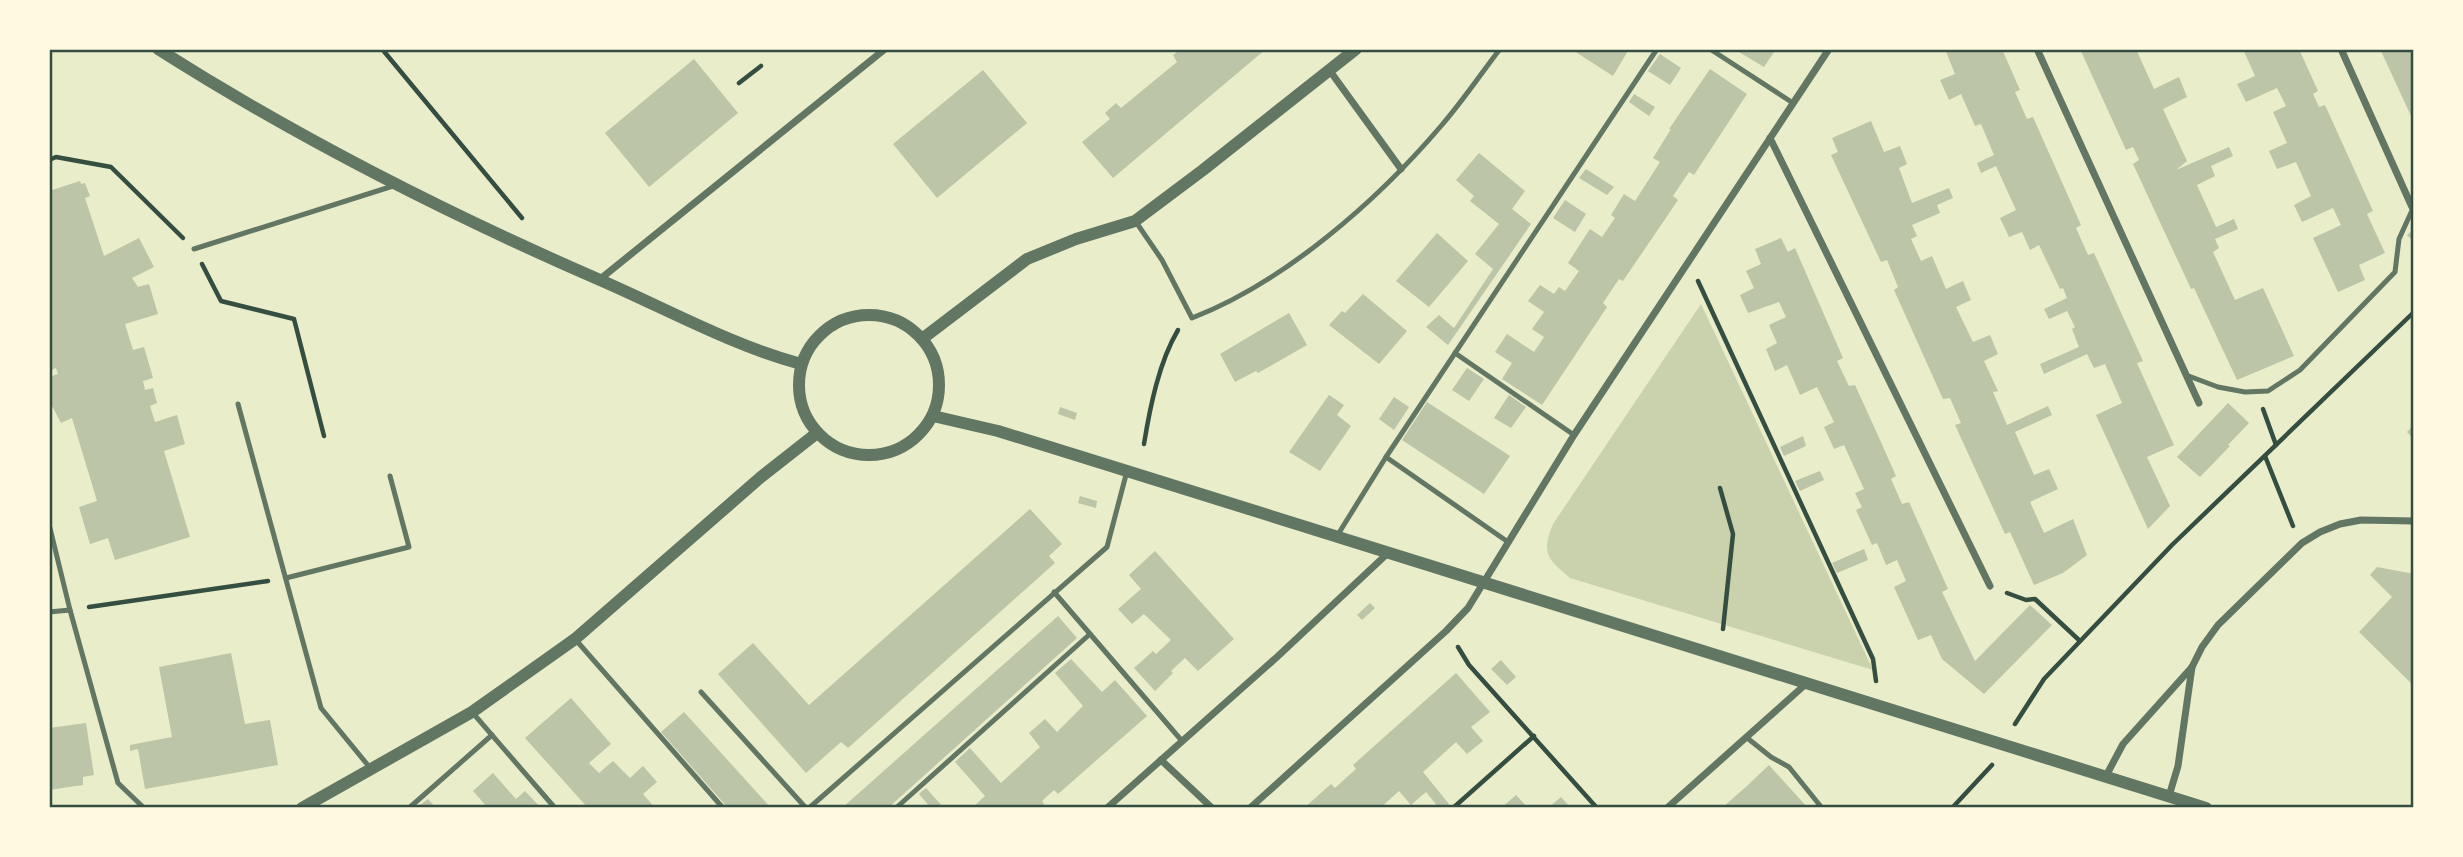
<svg xmlns="http://www.w3.org/2000/svg" width="2463" height="857" viewBox="0 0 2463 857" font-family="'Varela Round',sans-serif">
<style>
.green{fill:#cad2ad}
.building{fill:#bcc5a7}
.lines{fill:none;stroke-linecap:round;stroke-linejoin:round}
.path{stroke:#344e41;stroke-width:4.5}
.service{stroke:#617663;stroke-width:5}
.minor{stroke:#617663;stroke-width:7}
.tertiary{stroke:#617663;stroke-width:12}
.neatline{fill:none;stroke:#344e41;stroke-width:2.5}
</style>
<rect width="100%" height="100%" fill="#e9edc9"/>
<!-- green -->
<path class="green" d="M1701 304 1873 670 1570 578C1547 559 1541 553 1553 524Z"/>
<!-- building -->
<g class="building">
<polygon points="1181,49 1189,51 1192,49 1266,49 1113,178 1082,142 1110,119 1105,113 1116,103 1121,108 1177,62 1173,55"/>
<polygon points="1571,49 1629,49 1613,76"/>
<polygon points="1734,49 1776,49 1764,67"/>
<polygon points="1945,49 2002,49 2020,90 2015,92 2027,119 2033,117 2081,225 2076,228 2088,255 2094,253 2143,361 2137,363 2174,445 2147,457 2170,506 2148,529 2096,415 2122,403 2105,364 2094,368 2087,354 2044,374 2040,364 2079,347 2072,329 2075,327 2067,311 2049,319 2044,309 2067,298 2063,288 2060,289 2039,245 2030,250 2022,232 2009,237 2000,218 2016,210 1996,166 1981,173 1977,163 1994,155 1981,124 1975,126 1961,94 1949,100 1940,80 1955,74"/>
<polygon points="2080,49 2136,49 2154,89 2179,77 2187,97 2163,109 2187,161 2176,170 2229,147 2233,156 2211,166 2215,176 2197,185 2216,227 2234,219 2238,229 2215,239 2219,248 2213,252 2235,300 2263,288 2294,356 2237,380 2194,288 2191,289 2133,164 2139,160 2133,147 2126,150"/>
<polygon points="2243,49 2299,49 2318,91 2313,94 2319,107 2325,105 2373,211 2367,214 2385,253 2359,265 2365,280 2338,292 2313,238 2341,225 2333,208 2302,222 2294,205 2311,196 2296,162 2277,169 2269,151 2287,143 2273,112 2286,106 2277,88 2246,102 2237,84 2255,76"/>
<polygon points="2380,49 2414,49 2414,116 2412,118"/>
<polygon points="1660,54 1681,68 1670,85 1648,71"/>
<polygon points="694,59 738,113 649,187 605,133"/>
<polygon points="1710,69 1747,94 1694,175 1689,172 1673,196 1678,200 1623,281 1619,279 1603,303 1607,307 1542,405 1502,379 1512,363 1495,352 1507,334 1534,352 1544,337 1532,329 1544,312 1528,301 1540,285 1554,294 1559,287 1565,291 1579,271 1568,263 1590,229 1602,237 1615,218 1611,215 1624,194 1635,201 1660,162 1653,158 1671,129 1669,129"/>
<polygon points="983,70 1027,123 937,198 893,144"/>
<polygon points="1634,94 1655,107 1649,116 1629,102"/>
<polygon points="1871,121 1884,152 1900,146 1907,164 1899,168 1912,203 1949,188 1953,198 1937,205 1940,213 1912,225 1917,236 1911,239 1921,261 1932,256 1946,289 1963,281 1971,300 1956,307 1973,342 1990,335 1998,354 1984,361 1998,391 1993,392 2007,425 2048,406 2052,415 2015,432 2034,475 2049,469 2058,489 2030,502 2044,533 2073,519 2087,555 2063,573 2034,585 2010,532 2005,534 1955,425 1961,423 1950,398 1943,399 1894,290 1898,287 1887,260 1881,262 1831,155 1838,152 1832,138"/>
<polygon points="1479,153 1525,191 1512,209 1531,224 1448,345 1426,327 1439,315 1454,328 1493,269 1475,254 1499,224 1470,201 1474,196 1456,180"/>
<polygon points="1586,169 1614,187 1607,195 1579,178"/>
<polygon points="80,181 81,184 85,183 90,196 85,198 104,256 139,238 154,267 132,278 138,287 149,284 158,314 125,324 133,350 144,347 153,378 143,381 145,390 153,388 157,403 150,406 155,422 177,415 185,444 164,451 190,537 115,560 108,538 90,544 79,507 97,501 72,418 61,423 49,400 49,377 58,374 56,368 49,371 49,191"/>
<polygon points="1565,200 1586,214 1575,232 1553,218"/>
<polygon points="2414,229 2414,242 2407,235"/>
<polygon points="1437,233 1468,261 1429,307 1396,281"/>
<polygon points="1781,238 1788,252 1795,248 1843,358 1837,361 1849,386 1855,385 1876,431 1896,476 1891,479 1902,504 1909,502 1948,589 1942,592 1975,661 2030,605 2052,625 1984,694 1942,659 1931,635 1918,640 1894,587 1906,581 1897,560 1886,565 1877,543 1872,545 1856,510 1862,507 1855,493 1864,489 1844,445 1834,449 1824,427 1834,422 1817,387 1800,395 1787,365 1775,371 1766,349 1777,343 1769,325 1786,317 1779,302 1748,313 1740,295 1754,288 1746,271 1761,264 1755,249"/>
<polygon points="1363,294 1407,331 1379,364 1329,325 1342,311 1345,313"/>
<polygon points="1289,313 1307,345 1258,373 1256,371 1235,382 1220,354"/>
<polygon points="1467,368 1484,379 1469,401 1452,390"/>
<polygon points="1329,395 1344,405 1337,415 1351,426 1320,471 1289,452"/>
<polygon points="1509,395 1526,407 1511,428 1494,418"/>
<polygon points="1394,397 1409,407 1394,430 1379,419"/>
<polygon points="1427,402 1510,456 1484,494 1402,440"/>
<polygon points="2228,403 2249,423 2228,445 2230,446 2200,477 2177,457"/>
<polygon points="1060,407 1077,413 1075,420 1058,414"/>
<polygon points="2414,425 2414,439 2407,432"/>
<polygon points="1803,436 1806,446 1784,456 1780,447"/>
<polygon points="1820,471 1824,480 1800,491 1795,481"/>
<polygon points="1080,496 1097,501 1096,508 1078,503"/>
<polygon points="1030,509 1062,544 1049,556 1055,563 848,748 841,742 806,773 718,674 753,643 809,705"/>
<polygon points="1864,549 1868,560 1837,573 1832,563"/>
<polygon points="1155,551 1234,639 1198,671 1185,658 1171,671 1173,673 1155,691 1134,668 1153,651 1156,654 1171,640 1144,614 1132,624 1118,609 1141,589 1129,575"/>
<polygon points="2377,567 2414,574 2414,686 2359,632 2392,597 2370,575"/>
<polygon points="1370,603 1375,608 1362,620 1357,615"/>
<polygon points="1058,616 1077,638 888,808 842,808"/>
<polygon points="231,653 245,724 270,720 278,765 145,789 138,749 130,751 130,745 172,737 159,667"/>
<polygon points="1071,659 1102,692 1115,680 1147,716 1058,794 1054,790 1042,801 1045,806 1043,808 972,808 985,796 955,762 970,748 1001,783 1040,747 1029,733 1045,719 1057,732 1083,706 1055,673"/>
<polygon points="1501,660 1516,677 1507,685 1491,669"/>
<polygon points="1456,673 1490,712 1471,727 1483,741 1467,754 1456,742 1423,772 1449,804 1445,808 1439,808 1426,792 1411,805 1399,791 1380,808 1304,808 1331,784 1335,788 1347,777 1356,769 1353,765"/>
<polygon points="571,698 611,744 589,763 599,773 613,761 630,778 643,766 657,782 643,794 655,808 588,808 525,738"/>
<polygon points="684,712 771,808 728,808 661,732"/>
<polygon points="86,723 94,775 83,777 83,785 49,790 49,728"/>
<polygon points="1769,765 1808,808 1722,808 1748,785"/>
<polygon points="493,773 516,799 525,791 541,808 488,808 473,791"/>
<polygon points="926,788 944,808 931,808 919,794"/>
<polygon points="1516,795 1528,808 1501,808 1508,802"/>
<polygon points="1561,797 1571,808 1548,808"/>
<polygon points="428,799 436,808 421,808 419,806"/>
</g>
<g class="lines">
<!-- path -->
<g class="path">
<polyline points="382,49 522,218"/>
<polyline points="739,83 761,66"/>
<polyline points="49,160 56,157 111,167 183,238"/>
<polyline points="202,264 221,301 294,319 324,436"/>
<polyline points="1698,281 1873,659 1876,681"/>
<polyline points="2263,409 2276,445"/>
<path d="M1144 444C1150 407 1159 362 1178 330"/>
<polyline points="2265,456 2293,526"/>
<polyline points="1720,488 1733,534 1723,629"/>
<polyline points="2007,593 2026,600 2035,599 2080,641"/>
<polyline points="89,607 268,581"/>
<polyline points="1458,647 1469,665 1597,808"/>
<polyline points="2015,724 2044,679 2172,545 2414,312"/>
<polyline points="1453,808 1534,736"/>
<polyline points="1952,808 1992,765"/>
</g>
<!-- service -->
<g class="service">
<polyline points="1710,49 1793,103"/>
<path d="M1136 222 1162 260 1192 318C1285 282 1377 201 1441 126 1462 102 1480 75 1500 49"/>
<polyline points="194,249 393,186"/>
<polyline points="1455,353 1574,435"/>
<polyline points="2186,375 2218,387 2245,392 2268,391 2300,370 2395,272 2399,239 2414,206"/>
<polyline points="238,404 321,708 371,769"/>
<polyline points="1386,457 1508,542"/>
<polyline points="49,524 70,610 118,783 144,808"/>
<polyline points="1337,536 1386,457 1657,49"/>
<polyline points="286,578 409,547 390,476"/>
<polyline points="1054,592 1182,741"/>
<polyline points="49,612 70,610"/>
<polyline points="575,639 723,808"/>
<polyline points="701,692 806,808"/>
<polyline points="472,712 555,808"/>
<polyline points="1746,737 1771,757 1789,767 1822,808"/>
<polyline points="409,808 492,735"/>
<polyline points="809,808 1107,547 1127,471"/>
<polyline points="896,808 1090,634"/>
</g>
<!-- minor -->
<g class="minor">
<polyline points="2037,49 2199,403"/>
<polyline points="2341,49 2412,207"/>
<polyline points="1330,71 1401,169"/>
<polyline points="1770,138 1990,586"/>
<polyline points="599,280 885,49"/>
<polyline points="1161,760 1212,808"/>
<polyline points="2106,776 2123,744 2192,667 2202,647 2218,625 2302,543 2320,532 2340,524 2361,520 2414,521"/>
<polyline points="2169,796 2178,766 2192,667"/>
<polyline points="1107,808 1277,657 1388,553"/>
<polyline points="1250,808 1446,631 1468,608 1574,435 1829,49"/>
<polyline points="1667,808 1807,683"/>
</g>
<!-- tertiary -->
<g class="tertiary">
<path d="M158 49C298 138 448 214 600 280 667 309 731 345 801 364"/>
<circle cx="869" cy="385" r="70"/>
<polyline points="922,339 1027,259 1076,239 1135,221 1203,170 1356,49"/>
<polyline points="933,416 998,431 1127,471 2206,808"/>
<polyline points="302,808 472,712 575,639 761,477 817,433"/>
</g>
</g>
<!-- border -->
<rect width="2463" height="857" fill="none" stroke="#fefae0" stroke-width="102"/>
<rect x="51" y="51" width="2361" height="755" class="neatline"/>
</svg>
